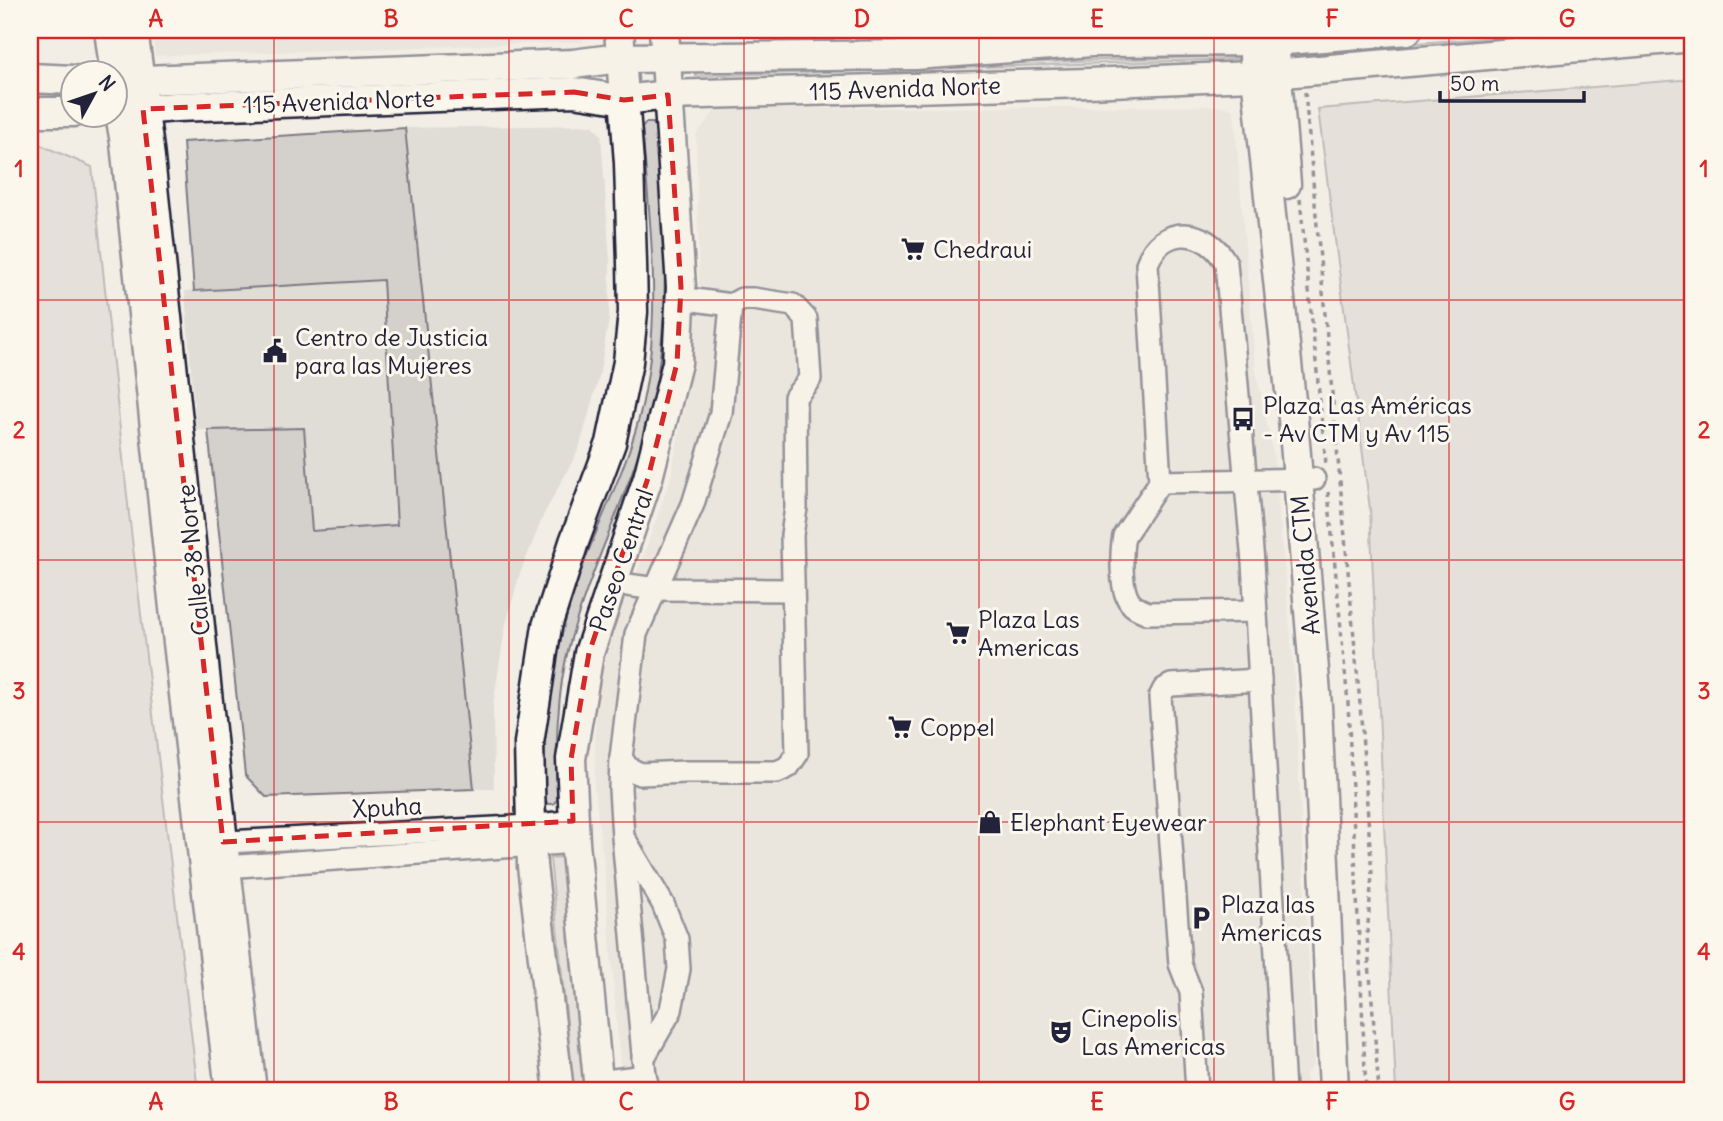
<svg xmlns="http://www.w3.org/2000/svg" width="1723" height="1121" viewBox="0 0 1723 1121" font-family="Delius,sans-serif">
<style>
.built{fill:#e0dcd6}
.green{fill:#d4d1cc;stroke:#7b7a84;stroke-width:2}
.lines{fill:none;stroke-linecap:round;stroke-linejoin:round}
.minor-casing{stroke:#22223b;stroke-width:26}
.major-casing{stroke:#22223b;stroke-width:33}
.path{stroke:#22223b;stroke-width:3.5;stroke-dasharray:5 5;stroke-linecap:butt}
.minor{stroke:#fbf7ec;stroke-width:21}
.major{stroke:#fbf7ec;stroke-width:28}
.marked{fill:none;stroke:#d62828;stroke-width:5;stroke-dasharray:14 9;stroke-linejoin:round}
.grid{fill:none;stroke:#d62828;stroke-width:2;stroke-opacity:0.55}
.labels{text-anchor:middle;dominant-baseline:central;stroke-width:6;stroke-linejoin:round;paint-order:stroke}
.street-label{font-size:24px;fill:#22223b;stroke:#fbf7ec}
.poi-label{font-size:24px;fill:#22223b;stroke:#fbf7ec;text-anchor:start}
.neatline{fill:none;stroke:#d62828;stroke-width:2.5}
.grid-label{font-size:23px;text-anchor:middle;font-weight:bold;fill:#d62828}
</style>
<rect width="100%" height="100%" fill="#f2eee5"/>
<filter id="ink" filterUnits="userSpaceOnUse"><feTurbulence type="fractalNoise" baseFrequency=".0143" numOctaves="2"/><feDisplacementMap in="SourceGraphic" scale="14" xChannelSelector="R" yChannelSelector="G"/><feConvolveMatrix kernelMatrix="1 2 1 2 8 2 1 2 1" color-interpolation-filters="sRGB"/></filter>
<g filter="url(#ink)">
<!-- built -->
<g class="built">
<polygon points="152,30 590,30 581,42 155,56"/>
<polygon points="1224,106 1234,110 1255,365 1274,457 1293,660 1314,1064 1306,1074 1306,1091 622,1091 604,865 594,788 597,678 614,625 640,565 670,480 688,388 699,293 696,135 716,109"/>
<polygon points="593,125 601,135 610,261 609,318 599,377 579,449 544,514 519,576 505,628 493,706 494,789 474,789 405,128"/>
<polygon points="383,280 397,526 312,531 304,428 196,430 185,291"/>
</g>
<!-- green -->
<g class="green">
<polygon points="1597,30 1638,30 1293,57 1289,54 1292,52"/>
<polygon points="1238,56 1238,59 696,76 696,72"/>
<polygon points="1693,79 1693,1091 1396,1091 1370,509 1318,109"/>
<path d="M646 123H653L657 131C666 225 672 329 648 422 628 497 591 566 570 642 556 693 556 747 557 800L553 804H548C540 794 544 776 544 763 546 690 562 619 588 552 606 507 627 464 639 418 664 323 650 224 642 128Z"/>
<polygon points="405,128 474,789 266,797 245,775 208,430 304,428 312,531 397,525 383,280 194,291 183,142"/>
<polygon points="30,142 36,143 92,167 129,514 198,1091 30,1091"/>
<polygon points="563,857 587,1091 574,1091 550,858"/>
</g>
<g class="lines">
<!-- minor casing -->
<g class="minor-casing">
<g id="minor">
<polyline points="680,298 731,305 742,299 753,299 793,305 806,319 810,379 795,397 796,508 792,535 797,754 788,767 777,772 686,772 640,774 628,768 621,758 636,634 693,504 721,413 731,305"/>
<polyline points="1160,482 1314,479"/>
<polyline points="613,583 656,589 793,590"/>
<path d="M1256 611 1148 613C1141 610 1134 608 1130 602 1120 590 1121 551 1124 536L1160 482 1147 264C1162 223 1207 228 1226 263L1253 562C1264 739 1274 915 1284 1091"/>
<polyline points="621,758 620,789 623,837 645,1076 649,1091"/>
<polyline points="209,843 531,826 573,821"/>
<polyline points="627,843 663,904 677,939 679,969 671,1010 643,1059"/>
<polyline points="211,868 575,842"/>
<polyline points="598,1082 645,1076"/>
<polyline points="1197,1091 1191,992 1180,964 1160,697 1164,689 1171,685 1260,680"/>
</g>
</g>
<!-- major casing -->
<g class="major-casing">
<g id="major">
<polyline points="109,30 115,74"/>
<polyline points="133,30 149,149 223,842 252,1091"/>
<polyline points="1275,53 1286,184"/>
<polyline points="1254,57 1293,419 1317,706 1334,1091"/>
<polyline points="30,78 74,80"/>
<polyline points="116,81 573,64 620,58 915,55 1092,42 1274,41 1407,30"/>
<polyline points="117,96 125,143 174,608 230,1091"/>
<polyline points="30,112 74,112"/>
<polyline points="116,112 176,107 574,92 624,100 668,95 1088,83 1251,76 1693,37"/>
<polyline points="559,1091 532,866 529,743 547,626 574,542 611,443 628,362 633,312 632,263 629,163 619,30"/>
<polyline points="599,1091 575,842 571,759 589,653 648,478 677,363 681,287 664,30"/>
</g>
</g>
<!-- path -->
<g class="path">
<polyline points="1305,92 1360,704 1372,875 1367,936 1379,1091"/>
<polyline points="1300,199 1326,464"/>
<polyline points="1328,492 1348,703 1366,1091"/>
</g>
<!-- minor -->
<use href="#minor" class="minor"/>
<!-- major -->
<use href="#major" class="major"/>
</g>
</g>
<!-- marked area -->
<path d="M0 0H1723V1121H0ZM574 92 624 100 668 95 681 287 677 363 648 478 589 653 571 759 573 821 223 842 143 109Z" fill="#f2eee5" fill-opacity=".55" fill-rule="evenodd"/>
<path class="marked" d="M574 92 624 100 668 95 681 287 677 363 648 478 589 653 571 759 573 821 223 842 143 109Z"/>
<!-- grid -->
<path class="grid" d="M274 30V1091M509 30V1091M744 30V1091M979 30V1091M1214 30V1091M1449 30V1091M30 300H1693M30 560H1693M30 822H1693"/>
<!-- icons -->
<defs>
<g id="supermarket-bare" transform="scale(1.89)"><path d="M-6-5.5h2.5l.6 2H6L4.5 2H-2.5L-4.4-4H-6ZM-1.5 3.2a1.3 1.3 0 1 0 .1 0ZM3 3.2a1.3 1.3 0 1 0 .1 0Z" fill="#22223b" stroke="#fbf7ec" stroke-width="2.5" paint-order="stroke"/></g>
<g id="civic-bare" transform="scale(1.89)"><path d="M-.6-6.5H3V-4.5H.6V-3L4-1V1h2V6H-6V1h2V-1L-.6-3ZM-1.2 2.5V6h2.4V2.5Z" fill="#22223b" stroke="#fbf7ec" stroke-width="2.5" paint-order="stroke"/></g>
<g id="bus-bare" transform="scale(1.89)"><path d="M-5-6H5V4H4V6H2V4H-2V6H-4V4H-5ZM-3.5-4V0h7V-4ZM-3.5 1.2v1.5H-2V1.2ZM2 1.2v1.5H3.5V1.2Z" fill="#22223b" stroke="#fbf7ec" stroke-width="2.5" paint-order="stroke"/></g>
<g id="shop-bare" transform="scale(1.89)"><path d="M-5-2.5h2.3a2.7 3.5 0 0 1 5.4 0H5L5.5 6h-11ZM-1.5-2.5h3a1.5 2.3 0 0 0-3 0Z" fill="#22223b" stroke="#fbf7ec" stroke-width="2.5" paint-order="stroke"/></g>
<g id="parking-bare" transform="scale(1.89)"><path d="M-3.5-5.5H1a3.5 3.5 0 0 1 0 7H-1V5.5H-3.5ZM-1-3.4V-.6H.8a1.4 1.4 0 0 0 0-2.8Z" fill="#22223b" stroke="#fbf7ec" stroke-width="2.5" paint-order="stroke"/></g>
<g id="theatre-bare" transform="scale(1.89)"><path d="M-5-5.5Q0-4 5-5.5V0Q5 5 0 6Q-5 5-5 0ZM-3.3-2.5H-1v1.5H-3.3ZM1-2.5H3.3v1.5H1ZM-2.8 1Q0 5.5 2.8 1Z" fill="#22223b" stroke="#fbf7ec" stroke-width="2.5" paint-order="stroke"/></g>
</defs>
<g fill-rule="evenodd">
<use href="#supermarket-bare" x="913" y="249"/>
<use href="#civic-bare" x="275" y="351"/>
<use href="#bus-bare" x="1243" y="419"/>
<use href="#supermarket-bare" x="958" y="633"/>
<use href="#supermarket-bare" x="900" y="727"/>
<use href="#shop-bare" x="990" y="822"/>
<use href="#parking-bare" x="1201" y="918"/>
<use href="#theatre-bare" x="1061" y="1032"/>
</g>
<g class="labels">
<!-- street labels -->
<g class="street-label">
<text transform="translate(905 88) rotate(-2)">115 Avenida Norte</text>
<text transform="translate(339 101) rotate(-2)">115 Avenida Norte</text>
<text transform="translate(193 560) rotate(-96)">Calle 38 Norte</text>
<text transform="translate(621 560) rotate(-71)">Paseo Central</text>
<text transform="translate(1305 565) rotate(-95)">Avenida CTM</text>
<text transform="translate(387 807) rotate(-3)">Xpuha</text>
</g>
<!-- poi labels -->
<g class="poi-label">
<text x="933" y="249">Chedraui</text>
<text x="295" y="337">Centro de Justicia<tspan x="295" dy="28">para las Mujeres</tspan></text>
<text x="1263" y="405">Plaza Las Américas<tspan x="1263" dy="28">- Av CTM y Av 115</tspan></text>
<text x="978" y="619">Plaza Las<tspan x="978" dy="28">Americas</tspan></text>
<text x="920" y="727">Coppel</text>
<text x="1010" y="822">Elephant Eyewear</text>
<text x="1221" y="904">Plaza las<tspan x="1221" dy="28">Americas</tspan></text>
<text x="1081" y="1018">Cinepolis<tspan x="1081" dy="28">Las Americas</tspan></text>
</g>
</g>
<!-- margin -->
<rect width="1723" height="1121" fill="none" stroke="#fbf7ec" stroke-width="77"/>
<!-- north arrow -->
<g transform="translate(94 94) rotate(50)"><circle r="33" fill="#fbf7ec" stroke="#a4a2a5" stroke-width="2"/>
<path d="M0-5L12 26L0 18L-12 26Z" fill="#22223b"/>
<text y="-10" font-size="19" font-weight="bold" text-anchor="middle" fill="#22223b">N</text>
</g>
<!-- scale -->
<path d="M1440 91v10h144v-10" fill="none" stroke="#22223b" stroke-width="3.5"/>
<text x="1450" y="91" font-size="21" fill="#22223b" stroke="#fbf7ec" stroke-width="5" paint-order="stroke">50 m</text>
<rect x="38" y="38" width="1646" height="1044" class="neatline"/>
<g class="grid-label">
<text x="156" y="27">A</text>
<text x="391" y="27">B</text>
<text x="626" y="27">C</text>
<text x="862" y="27">D</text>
<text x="1097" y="27">E</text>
<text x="1332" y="27">F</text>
<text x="1567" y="27">G</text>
<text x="19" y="177">1</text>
<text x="1704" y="177">1</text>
<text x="19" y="438">2</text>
<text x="1704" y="438">2</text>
<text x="19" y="699">3</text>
<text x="1704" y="699">3</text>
<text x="19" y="960">4</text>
<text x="1704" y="960">4</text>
<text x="156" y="1110">A</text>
<text x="391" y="1110">B</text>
<text x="626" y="1110">C</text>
<text x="862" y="1110">D</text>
<text x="1097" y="1110">E</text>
<text x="1332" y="1110">F</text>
<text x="1567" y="1110">G</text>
</g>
</svg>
